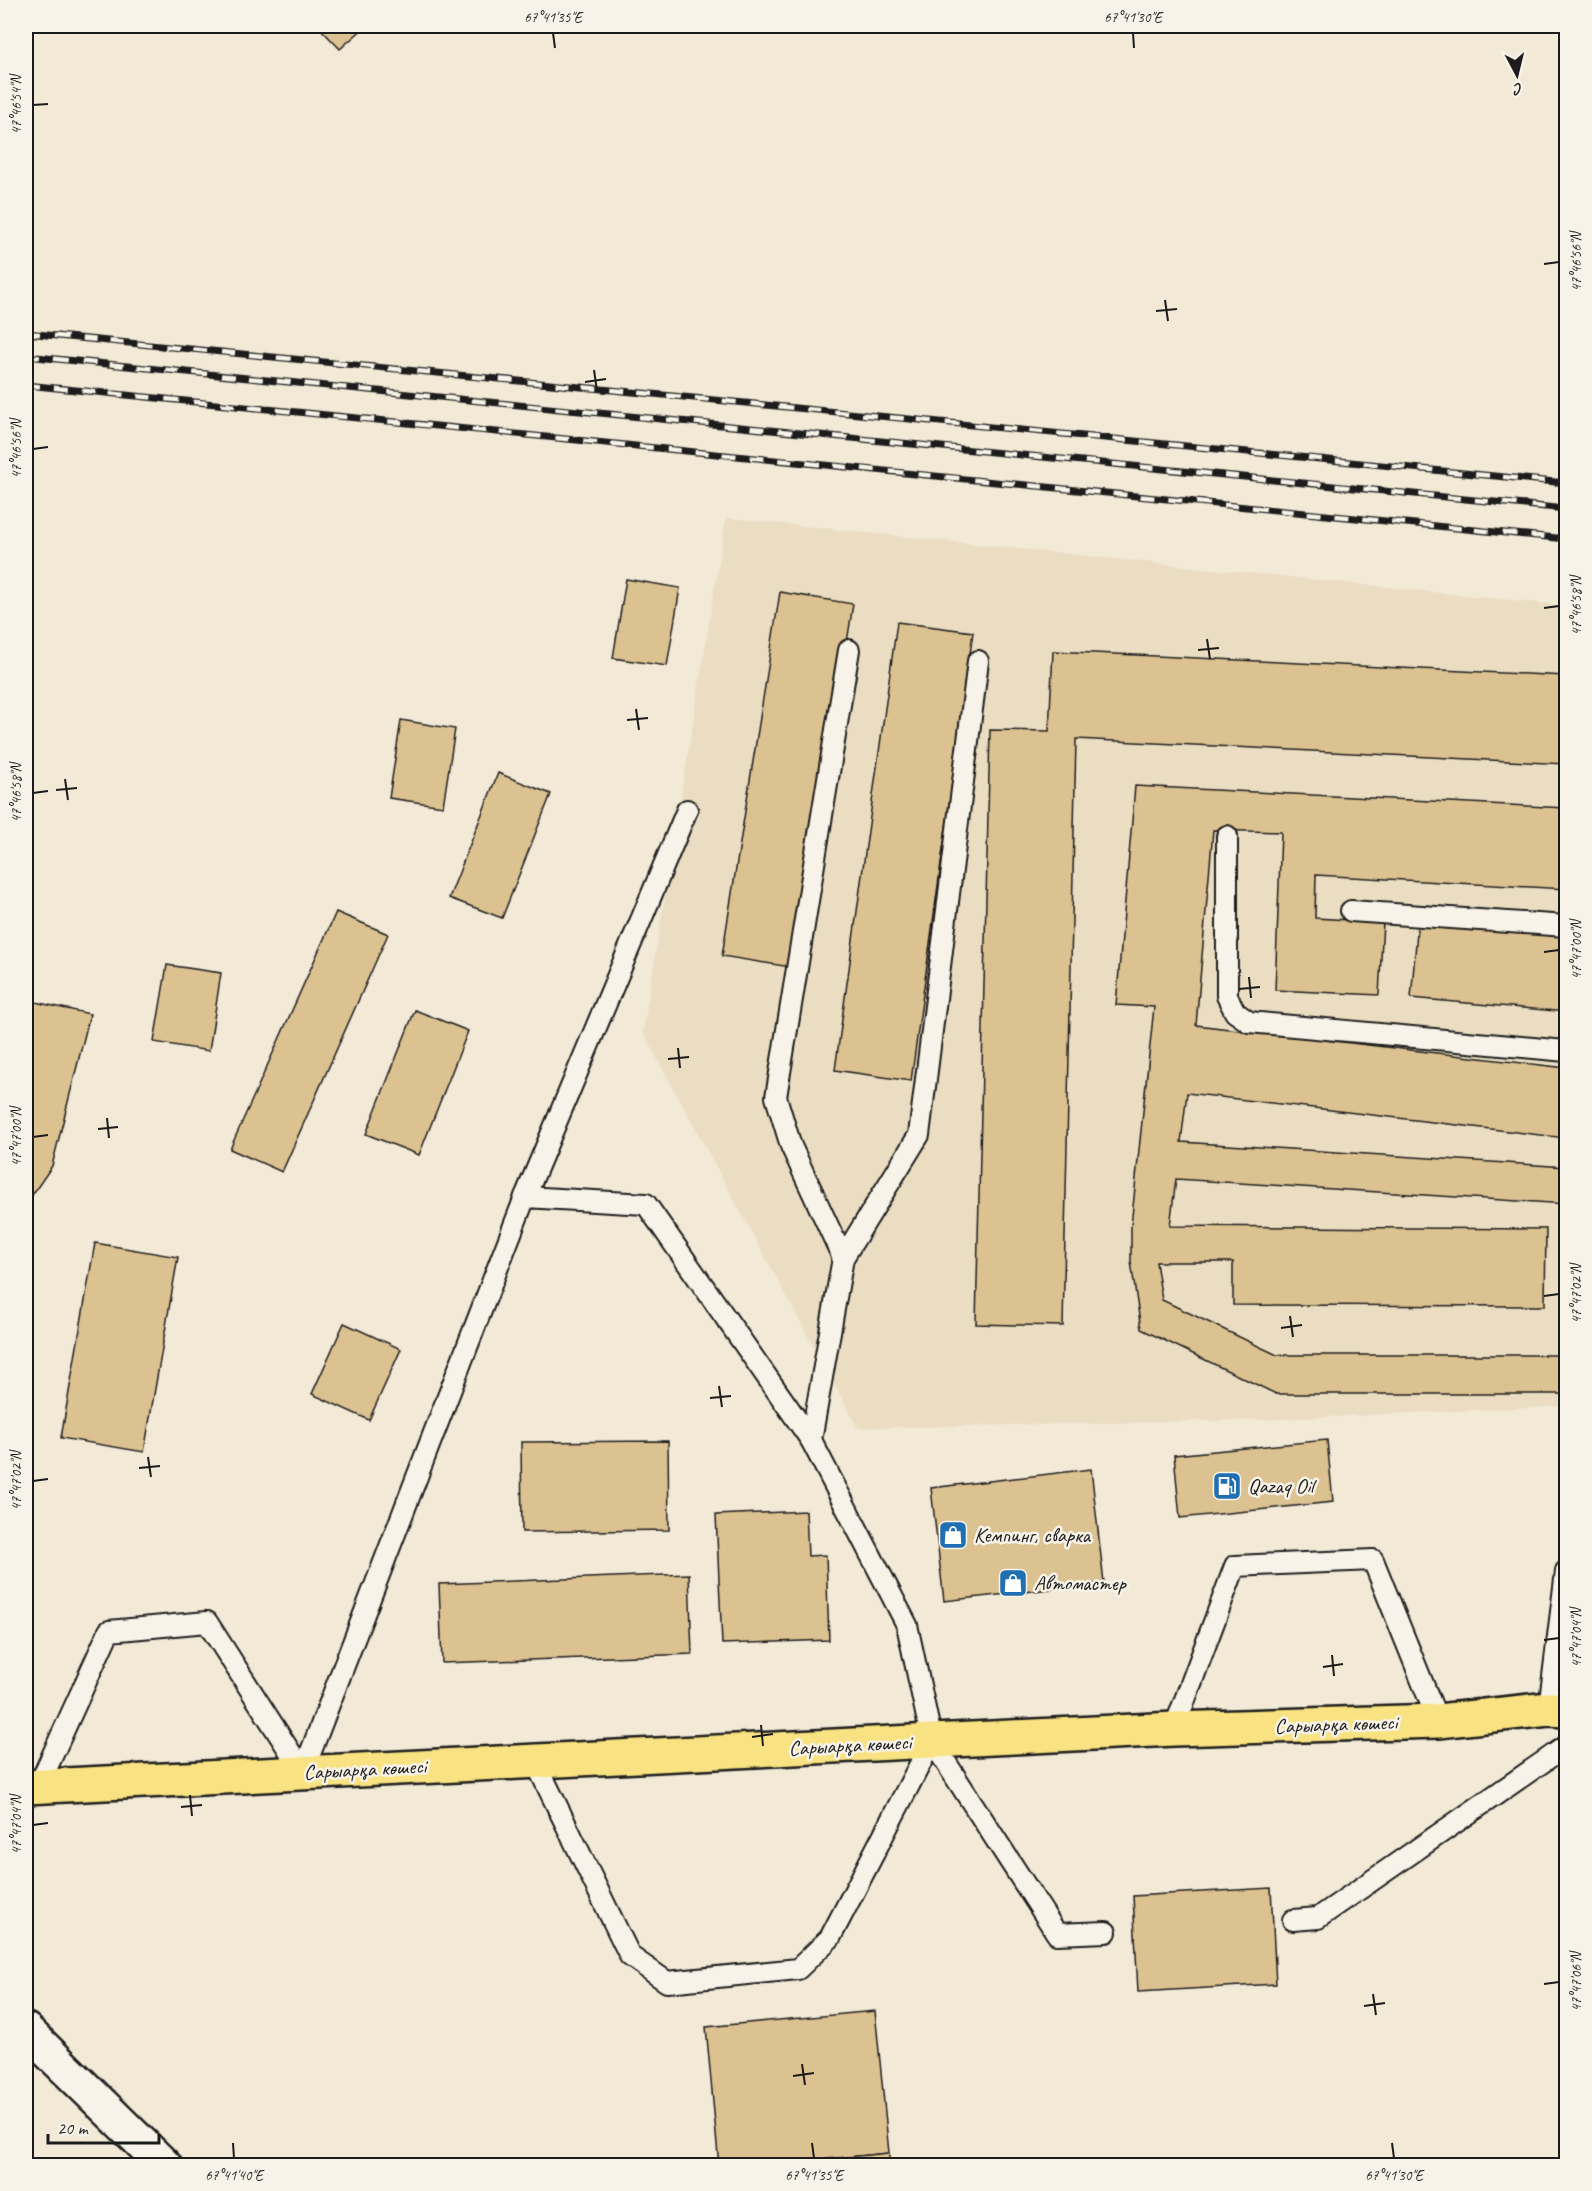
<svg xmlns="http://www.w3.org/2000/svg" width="1592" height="2191" viewBox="0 0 1592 2191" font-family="Caveat,sans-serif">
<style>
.built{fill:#ebddc2}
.building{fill:#dcc291;stroke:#1c1c1c;stroke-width:1.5}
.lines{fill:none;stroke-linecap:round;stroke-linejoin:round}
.service-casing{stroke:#1c1c1c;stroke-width:24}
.tertiary-casing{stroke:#1c1c1c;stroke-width:38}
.primary-casing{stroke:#1c1c1c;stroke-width:38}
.service{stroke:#f7f3e8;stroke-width:20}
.tertiary{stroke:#f7f3e8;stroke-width:33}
.primary{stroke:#f8e281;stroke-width:33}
.rail-casing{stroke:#1c1c1c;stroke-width:7}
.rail{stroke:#f7f3e8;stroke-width:4.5;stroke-dasharray:14;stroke-linecap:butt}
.ticks{fill:none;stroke:#1c1c1c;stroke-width:2}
.labels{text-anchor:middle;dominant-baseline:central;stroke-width:5;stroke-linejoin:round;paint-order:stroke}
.poi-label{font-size:21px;fill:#1c1c1c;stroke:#f7f3e8;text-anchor:start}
.street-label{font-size:21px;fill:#1c1c1c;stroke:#f7f3e8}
.neatline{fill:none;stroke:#1c1c1c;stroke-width:2}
.ticks-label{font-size:15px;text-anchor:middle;fill:#1c1c1c}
</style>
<rect width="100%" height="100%" fill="#f2e9d7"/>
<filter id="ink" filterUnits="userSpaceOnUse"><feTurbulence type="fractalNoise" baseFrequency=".0167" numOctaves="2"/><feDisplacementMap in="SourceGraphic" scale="12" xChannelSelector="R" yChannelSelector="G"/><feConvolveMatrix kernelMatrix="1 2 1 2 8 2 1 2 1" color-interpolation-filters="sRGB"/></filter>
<g filter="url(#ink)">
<!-- built -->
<polygon class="built" points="726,518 1566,606 1566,1406 1256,1420 858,1428 643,1032"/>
<!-- building -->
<g class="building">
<polygon points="318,26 366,26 340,49"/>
<polygon points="626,579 680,588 667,666 613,658"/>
<polygon points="780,592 853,604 796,968 722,956"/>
<polygon points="897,622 973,632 911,1081 835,1070"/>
<polygon points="1053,651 1566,676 1566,764 1076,739 1063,1326 976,1324 990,730 1049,731"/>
<polygon points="401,720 455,729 443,806 389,798"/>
<polygon points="498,773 551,794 502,918 449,898"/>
<polygon points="1135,786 1566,808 1566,889 1316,875 1315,918 1383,922 1379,995 1275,990 1281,832 1213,830 1196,1025 1566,1068 1566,1138 1187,1093 1181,1142 1566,1167 1566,1204 1176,1179 1170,1226 1546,1229 1545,1306 1233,1305 1233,1262 1156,1262 1162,1300 1277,1355 1566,1355 1566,1394 1276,1394 1141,1329 1131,1262 1131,1226 1154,1007 1116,1005"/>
<polygon points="336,912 388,934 282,1172 230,1149"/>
<polygon points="1418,921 1566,934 1566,1012 1411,998"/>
<polygon points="167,965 221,973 209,1051 154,1042"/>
<polygon points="26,1000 90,1014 52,1166 26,1204"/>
<polygon points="415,1010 468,1031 419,1155 366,1134"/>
<polygon points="95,1243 178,1257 144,1452 61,1438"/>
<polygon points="344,1323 401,1349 369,1420 312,1394"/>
<polygon points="1327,1440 1333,1502 1180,1518 1174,1455"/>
<polygon points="668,1441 669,1530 522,1532 521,1442"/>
<polygon points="1091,1469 1104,1583 944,1601 931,1488"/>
<polygon points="806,1511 808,1556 826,1555 829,1640 722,1644 716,1515"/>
<polygon points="689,1574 692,1654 442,1663 439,1584"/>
<polygon points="1271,1888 1276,1984 1138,1992 1133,1896"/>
<polygon points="875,2011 889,2153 755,2166 719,2166 706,2027"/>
<polygon points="889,2153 889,2166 755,2166"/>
</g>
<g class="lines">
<!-- service casing -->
<g class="service-casing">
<g id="service">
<polyline points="1227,836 1227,996 1235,1012 1249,1022 1566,1051"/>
<polyline points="1351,911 1566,926"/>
<polyline points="525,1197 687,810"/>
<polyline points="843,1258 791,1146 776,1097 849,650"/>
<polyline points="811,1440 843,1258 919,1135 978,661"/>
<polyline points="1549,1709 1566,1571"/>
<polyline points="1174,1729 1235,1566 1373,1560 1438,1721"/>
<polyline points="535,1761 630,1956 667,1982 798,1969 830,1938 932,1741"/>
<polyline points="303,1772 525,1197 646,1204 811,1440 907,1625 932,1741 1057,1934 1106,1932"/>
<polyline points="38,1787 109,1631 207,1622 303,1772"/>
<polyline points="1293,1920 1318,1918 1566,1746"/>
</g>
</g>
<!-- tertiary casing -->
<g class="tertiary-casing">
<polyline id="tertiary" points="26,2030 165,2166"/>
</g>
<!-- primary casing -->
<g class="primary-casing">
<polyline id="primary" points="26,1787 932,1741 1174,1729 1438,1721 1549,1709 1566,1710"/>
</g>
<!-- service -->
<use href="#service" class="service"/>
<!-- tertiary -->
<use href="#tertiary" class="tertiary"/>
<!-- primary -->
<use href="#primary" class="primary"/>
<!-- rail casing -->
<g class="rail-casing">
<g id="rail">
<polyline points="26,333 1566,483"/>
<polyline points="26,356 1566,509"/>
<polyline points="26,385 1566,539"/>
</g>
</g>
<!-- rail -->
<use href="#rail" class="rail"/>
</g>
</g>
<!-- ticks -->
<path class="ticks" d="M553 33 555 48M1133 33 1134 48M33 105 48 104M1544 264 1559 262M1165 300 1168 321M1156 311 1177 309M594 370 597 391M585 382 606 379M33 449 48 447M1544 608 1559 606M1207 639 1210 659M1198 650 1219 648M636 709 639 730M627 720 648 718M65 779 68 800M56 790 77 788M33 793 48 791M1544 952 1559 950M1249 977 1251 998M1239 989 1260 987M678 1048 680 1068M668 1059 689 1057M107 1118 109 1138M98 1129 118 1127M33 1137 48 1135M1544 1296 1559 1294M1290 1316 1293 1337M1281 1328 1302 1325M719 1386 722 1407M710 1398 731 1396M148 1457 151 1477M139 1468 160 1466M33 1481 48 1479M1544 1640 1559 1638M1332 1655 1334 1676M1323 1667 1343 1664M761 1725 763 1746M752 1737 773 1734M190 1795 192 1816M181 1807 202 1805M33 1825 48 1823M1544 1984 1559 1982M1373 1994 1376 2015M1364 2006 1385 2003M802 2064 805 2085M793 2076 814 2073M233 2143 234 2158M812 2143 814 2158M1392 2143 1394 2158"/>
<!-- icons -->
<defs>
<g id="fuel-square" transform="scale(1.5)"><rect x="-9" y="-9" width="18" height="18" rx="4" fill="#1f6fb2" stroke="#f7f3e8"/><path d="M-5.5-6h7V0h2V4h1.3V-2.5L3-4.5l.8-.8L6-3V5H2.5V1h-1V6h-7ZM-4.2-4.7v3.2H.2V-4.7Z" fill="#fff"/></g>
<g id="shop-square" transform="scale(1.5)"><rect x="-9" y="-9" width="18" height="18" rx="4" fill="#1f6fb2" stroke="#f7f3e8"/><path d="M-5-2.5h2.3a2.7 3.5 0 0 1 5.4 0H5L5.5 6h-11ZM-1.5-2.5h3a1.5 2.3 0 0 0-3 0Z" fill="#fff"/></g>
</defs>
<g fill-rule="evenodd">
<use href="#fuel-square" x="1227" y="1486"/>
<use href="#shop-square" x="953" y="1535"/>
<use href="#shop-square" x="1013" y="1583"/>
</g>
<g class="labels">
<!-- poi labels -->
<g class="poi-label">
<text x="1248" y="1486">Qazaq Oil</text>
<text x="974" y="1535">Кемпинг, сварка</text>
<text x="1034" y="1583">Автомастер</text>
</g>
<!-- street labels -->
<g class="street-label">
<text transform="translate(1336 1724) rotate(-2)">Сарыарқа көшесі</text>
<text transform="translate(850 1745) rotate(-3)">Сарыарқа көшесі</text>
<text transform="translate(365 1769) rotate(-3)">Сарыарқа көшесі</text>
</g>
</g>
<!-- margin -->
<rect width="1592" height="2191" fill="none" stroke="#f7f3e8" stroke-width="66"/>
<!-- north arrow -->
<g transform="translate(1517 75) rotate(173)" stroke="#f7f3e8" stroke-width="4.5" paint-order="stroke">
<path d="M0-4.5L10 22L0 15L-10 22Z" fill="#1c1c1c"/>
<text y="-9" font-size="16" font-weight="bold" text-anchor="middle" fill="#1c1c1c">С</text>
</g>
<!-- scale -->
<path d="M48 2134v9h111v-9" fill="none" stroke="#1c1c1c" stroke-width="3"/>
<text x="57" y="2134" font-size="18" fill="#1c1c1c" stroke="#f7f3e8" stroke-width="4.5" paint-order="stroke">20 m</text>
<rect x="33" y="33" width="1526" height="2125" class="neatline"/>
<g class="ticks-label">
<text x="553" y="22">67°41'35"E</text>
<text x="1133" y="22">67°41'30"E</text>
<text transform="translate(16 105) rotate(-90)" y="5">47°46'54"N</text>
<text transform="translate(1576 262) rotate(-90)" y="5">47°46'56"N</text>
<text transform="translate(16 449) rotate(-90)" y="5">47°46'56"N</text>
<text transform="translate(1576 606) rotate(-90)" y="5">47°46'58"N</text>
<text transform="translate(16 793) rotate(-90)" y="5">47°46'58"N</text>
<text transform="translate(1576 950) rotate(-90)" y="5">47°47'00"N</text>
<text transform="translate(16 1137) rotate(-90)" y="5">47°47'00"N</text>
<text transform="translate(1576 1294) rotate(-90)" y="5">47°47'02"N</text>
<text transform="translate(16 1481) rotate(-90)" y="5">47°47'02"N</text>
<text transform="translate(1576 1638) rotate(-90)" y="5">47°47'04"N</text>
<text transform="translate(16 1825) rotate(-90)" y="5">47°47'04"N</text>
<text transform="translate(1576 1982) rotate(-90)" y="5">47°47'06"N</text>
<text x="234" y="2180">67°41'40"E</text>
<text x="814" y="2180">67°41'35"E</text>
<text x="1394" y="2180">67°41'30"E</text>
</g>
</svg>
